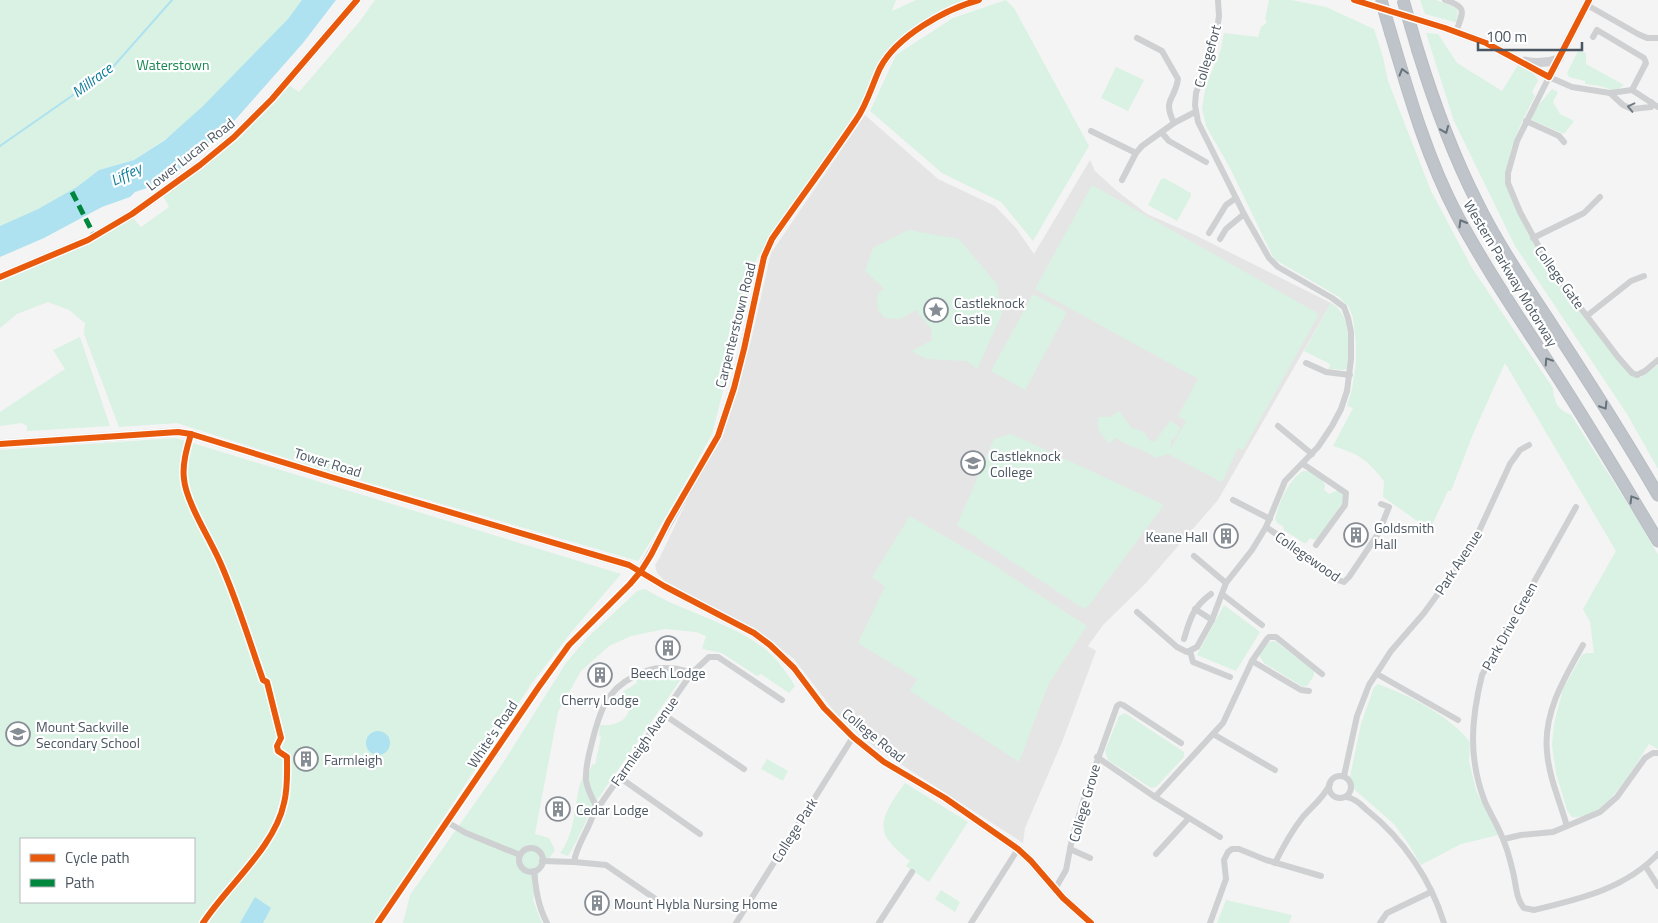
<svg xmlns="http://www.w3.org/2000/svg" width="1658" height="923" viewBox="0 0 1658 923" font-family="'Titillium Web',sans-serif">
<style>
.education{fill:#e6e5e6}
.green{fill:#d9f2e3;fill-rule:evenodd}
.water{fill:#aee2f0}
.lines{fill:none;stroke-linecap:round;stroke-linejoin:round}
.stream{stroke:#aee2f0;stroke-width:2}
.highway-casing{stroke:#b9bec3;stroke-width:13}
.street{stroke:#ced0d2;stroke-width:6}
.secondary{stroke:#ced0d4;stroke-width:9}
.highway{stroke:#bec4c9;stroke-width:11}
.highway-bridge-casing{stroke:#b9bec3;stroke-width:13;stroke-linecap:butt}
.highway-bridge{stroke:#bec4c9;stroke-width:11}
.quiet{stroke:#00873e;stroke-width:5;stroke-dasharray:10 5;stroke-linecap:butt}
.cycleway-casing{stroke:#fff;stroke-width:9}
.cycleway{stroke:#e8590c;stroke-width:6}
.oneway{stroke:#67727b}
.oneway2{stroke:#727b83}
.labels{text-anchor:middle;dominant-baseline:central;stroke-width:4.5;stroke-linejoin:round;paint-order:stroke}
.street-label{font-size:14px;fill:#4a5661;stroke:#fff}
.park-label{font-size:14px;fill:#17864f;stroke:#fff}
.poi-label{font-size:14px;fill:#4a5661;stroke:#fff;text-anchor:start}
.water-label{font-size:15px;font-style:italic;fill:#0c7c9b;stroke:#fff}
</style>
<rect width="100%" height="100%" fill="#f4f4f4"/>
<!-- education -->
<polygon class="education" points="865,115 938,179 995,206 1016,228 1034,254 1090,160 1095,171 1117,191 1147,214 1195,235 1331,303 1218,500 1146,583 1103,625 1088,646 1096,651 1062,742 1025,828 1023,843 877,749 837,715 794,659 764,635 665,581 657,573 655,565 660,557 692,490 721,435 751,341 771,253"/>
<!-- green -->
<g class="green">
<polygon points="0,0 317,0 252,80 134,160 99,170 78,187 38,209 0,226"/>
<polygon points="375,0 896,0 892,11 916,0 969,0 918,25 871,84 856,111 757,258 712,434 668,514 638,561 308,465 177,423 119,427 84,334 85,323 69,310 48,302 17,314 0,328 0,282 89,243 133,218 141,227 169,207 163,196 289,85 299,92 360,21"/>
<polygon points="1006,0 1014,8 1089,146 1033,241 1001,202 942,173 870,111 896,55 953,18"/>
<path d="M1269 0H1291L1326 7 1374 29 1383 57 1388 81 1431 191 1472 268 1553 388C1554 402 1557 409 1571 415L1638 520 1658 555V749L1649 744C1634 767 1605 821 1572 817L1567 810 1556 773 1552 745 1554 724 1563 689 1582 655 1586 653H1594L1590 622 1583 609 1616 551 1505 363 1473 434 1451 491H1448L1431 527H1426L1383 497 1384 481C1367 460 1360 454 1333 446L1353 408 1347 406 1352 389 1356 363V343L1353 318 1349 307 1339 297 1274 259 1230 168 1206 126 1202 108 1206 85 1221 49 1224 33 1258 37 1261 27 1267 22 1265 19Z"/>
<polygon points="1420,0 1436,0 1457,8 1458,23 1425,14"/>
<path d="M1426 33 1438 34 1457 63 1502 91 1518 65C1526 69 1535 72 1538 81L1532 92 1535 96C1521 123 1507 149 1506 179L1551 269 1621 362 1634 370 1640 378 1658 365V469L1627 414 1515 246 1454 121Z"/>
<polygon points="1580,47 1582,48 1581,51 1586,53 1586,64 1624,85 1616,91 1600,86 1585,84 1585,81 1569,77 1567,73"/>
<polygon points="1116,67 1144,80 1128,111 1101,98"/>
<polygon points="1552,89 1558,92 1553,102 1560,114 1574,121 1564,134 1532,120 1532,113"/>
<polygon points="1164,178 1191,193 1191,196 1177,221 1148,205 1161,179"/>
<path d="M1092 185 1319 314 1243 450 1238 448 1222 482 1168 454 1156 458C1144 449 1129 447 1116 438L1109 443C1101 435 1095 428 1099 417H1111L1119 411 1132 428 1144 432 1150 441H1155L1170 421 1180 427 1177 435 1171 441V448L1186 421 1178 416 1198 379 1035 289Z"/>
<polygon points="908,230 959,239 997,284 1002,314 977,369 967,361 926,359 912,351 932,340 931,329 916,310 900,319 885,318 878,310 877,294 884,289 865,271 873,248"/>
<polygon points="1033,294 1067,312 1025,390 991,371"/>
<path d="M1331 303C1353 316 1348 345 1348 368L1344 370 1329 369 1330 364 1304 351Z"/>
<polygon points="80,337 110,426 27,431 27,426 22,423 0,426 0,412 65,369 53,350"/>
<polygon points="1011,434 1162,504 1163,506 1090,604 1084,609 957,525 994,439"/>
<path d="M176 438 621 574 573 630 532 683 374 923H0V450ZM21 839H194V902H21Z"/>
<path d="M1303 471C1311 470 1324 478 1325 486L1324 490 1329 494 1338 490 1343 495 1344 500 1318 538 1314 540 1310 538 1306 543H1304L1284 530 1283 526 1277 523 1275 519C1280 501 1287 482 1303 471Z"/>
<polygon points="910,516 992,564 1087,626 1048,685 1019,762 910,691 917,679 858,643 885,586 872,577"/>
<path d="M645 589C682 612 734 623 766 650 778 660 787 673 795 686L789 693 761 674 757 676 722 653 702 649 706 636 696 632 665 629 631 636 609 646 581 671 558 712 535 834 549 838 555 850 539 873 533 900 542 923H403L410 895 501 766 566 663 588 637 633 595 637 591Z"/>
<polygon points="1224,605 1260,632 1236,671 1197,655"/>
<polygon points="1275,641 1314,671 1314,675 1308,685 1303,687 1264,663 1260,657 1260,651 1269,642"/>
<path d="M648 675H651L652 677 682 675 683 676 599 797C587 816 580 837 568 856L560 853C575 834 574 807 580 784 582 776 590 774 592 764L595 765 601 737 599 736 600 725C612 727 633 720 628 704 626 700 623 696 621 693L637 683 636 680Z"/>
<path d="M1378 684C1409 695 1451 717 1470 742L1469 761 1476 790 1498 835 1461 844 1421 865 1408 843 1394 824 1355 790 1350 777 1361 724 1374 687Z"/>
<polygon points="1125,713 1184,752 1184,757 1156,787 1151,788 1108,760 1105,751 1119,716"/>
<polygon points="767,759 788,771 783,781 761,769"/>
<path d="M905 783 968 822 929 882 906 866 910 861C903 855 895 849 890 842 873 823 894 799 905 783Z"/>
<polygon points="941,890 960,902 955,912 935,899"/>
<polygon points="1226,900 1292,915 1289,923 1217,923"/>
</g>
<!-- water -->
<g class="water">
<polygon points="302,0 336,0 303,43 235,120 175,173 160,180 147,188 135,192 130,197 102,207 44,238 0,257 0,226 38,209 77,187 99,170 134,160 165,140 203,106 288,19"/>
<circle cx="378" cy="743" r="12"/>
<polygon points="255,897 271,908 263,923 240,923"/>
</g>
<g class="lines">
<!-- stream -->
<polyline class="stream" points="0,146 112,68 172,0"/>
<!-- highway casing -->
<g class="highway-casing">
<g id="highway">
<path d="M1391 34C1409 95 1427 158 1457 215 1487 271 1523 323 1557 376 1592 430 1625 486 1658 541"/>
<path d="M1418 51C1434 103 1452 153 1477 202 1497 243 1523 281 1548 319 1586 377 1623 435 1658 495"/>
</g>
</g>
<!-- street -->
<g class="street">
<path d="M1445 0C1468 7 1463 12 1456 32"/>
<polyline points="1587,5 1638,34 1647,38 1658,38"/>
<polyline points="1593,37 1597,30 1644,58 1646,63 1632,90"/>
<path d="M1137 38 1162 51 1178 79C1175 101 1162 98 1174 123"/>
<polyline points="1610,93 1623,105 1632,109 1651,107 1651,102"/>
<polyline points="1658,107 1632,90 1610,93 1572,87 1549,77 1517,141 1508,173 1508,183 1520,212 1551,269 1618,357 1632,373 1637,375 1645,371 1658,360"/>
<polyline points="1526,121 1559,136 1564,142"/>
<polyline points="1091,131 1136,153"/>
<polyline points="1162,133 1169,141 1206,162"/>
<polyline points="1122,180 1136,153 1142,146 1174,123 1195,112"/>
<polyline points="1209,233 1226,205 1236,198"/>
<polyline points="1533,238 1584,213 1600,197"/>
<polyline points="1220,239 1226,229 1244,214"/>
<polyline points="1588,315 1631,281 1644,276"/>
<polyline points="1306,363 1326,372 1350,375"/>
<polyline points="1278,426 1312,454"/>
<polyline points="1303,464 1346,493 1345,505 1316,545"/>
<polyline points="1233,500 1270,519"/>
<path d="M1576 507 1482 675C1471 720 1468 758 1485 802 1492 817 1501 831 1506 847 1509 855 1511 864 1513 872 1516 884 1516 899 1524 908L1534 910C1579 899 1625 889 1658 854"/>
<polyline points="1266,527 1301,551 1338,580 1344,582 1349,577 1378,534 1389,507 1381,504"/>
<polyline points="1194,556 1226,583"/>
<polyline points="1222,594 1262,625"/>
<polyline points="1195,609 1212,620"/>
<polyline points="1137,612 1177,647 1187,652 1197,647 1212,620 1226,583 1252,550 1266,527 1285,481 1318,447 1332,426 1341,409 1347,391 1351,359 1351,332 1348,318 1344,307 1332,298 1278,267 1269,258 1244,214 1198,122 1195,105 1196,93 1216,36 1219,16 1218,0"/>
<path d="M1184 639C1190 619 1193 607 1211 594"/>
<polyline points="1190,651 1193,662 1230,677"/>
<polyline points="1377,674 1458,720"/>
<polyline points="1309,691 1301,690 1252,661 1267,639 1269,637 1276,637 1322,674"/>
<polyline points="663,714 744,769"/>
<polyline points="1213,734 1275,770"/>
<polyline points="1097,757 1155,797 1220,837"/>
<circle cx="1340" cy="787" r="11"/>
<polyline points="1344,776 1357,716 1369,685 1391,651 1424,613 1464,558 1480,529 1510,464 1520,450 1529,445"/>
<polyline points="619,777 700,834"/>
<polyline points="1155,797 1223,723 1252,661"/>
<path d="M1346 797C1355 798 1361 805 1368 811 1403 839 1431 880 1444 923"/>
<path d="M597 808C593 799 587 790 586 780 585 767 589 754 592 742 599 714 606 690 633 677 642 672 651 668 662 668 673 668 681 668 691 674"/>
<polyline points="447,822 466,833 520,855"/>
<path d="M1567 826C1560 802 1549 777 1547 752 1543 712 1565 677 1583 645"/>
<polyline points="1504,839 1521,835 1553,832 1600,812 1617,797 1645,758 1653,753 1658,753"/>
<circle cx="531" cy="860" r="12"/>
<polyline points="1070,849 1090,858"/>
<polyline points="1156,854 1188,819"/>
<path d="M542 861 574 862C576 846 588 831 593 815L691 674 709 657H718L782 700"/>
<polyline points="574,862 606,865 657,900"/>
<path d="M1275 863C1283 847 1291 832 1302 818 1311 807 1324 798 1330 784"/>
<polyline points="1646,867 1658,886"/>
<path d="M534 871C536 890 538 906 547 923"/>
<polyline points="1055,889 1066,870 1072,839 1085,795 1117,706 1120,704 1123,705 1181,743"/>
<polyline points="378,923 538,688 569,645 641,571"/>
<polyline points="736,923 853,737"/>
<polyline points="879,923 912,872"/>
<polyline points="971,923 1018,849"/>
<polyline points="1210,923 1226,879 1224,860 1228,852 1232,849 1239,849 1266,860 1321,876"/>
<polyline points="1380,923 1387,913 1431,892"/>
</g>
<!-- secondary -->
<g class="secondary">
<polyline points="1354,0 1445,28 1486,43 1549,77 1589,0"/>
<path d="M1525 61C1537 64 1547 63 1559 59"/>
<polyline points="0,277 88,240 132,214 200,165 234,137 272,99 357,0"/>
<polyline points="0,444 178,432 191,434 331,477 629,565 664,586 754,633 770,645 794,668 824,708 853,737 884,762 945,798 1018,849 1031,861 1063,898 1091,923"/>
<path d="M641 571 718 436 734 388 744 349 764 257 772 239C800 199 829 160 856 120 867 105 872 85 880 68 896 37 945 9 979 0"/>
</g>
<!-- highway -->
<use href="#highway" class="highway"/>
<!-- highway-bridge casing -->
<g class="highway-bridge-casing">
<g id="highway-bridge">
<polyline points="1381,0 1391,34"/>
<polyline points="1403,0 1418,51"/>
</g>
</g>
<!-- highway-bridge -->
<use href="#highway-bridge" class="highway-bridge"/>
<!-- quiet -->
<polyline class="quiet" points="72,192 96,239"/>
<!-- cycleway casing -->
<g class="cycleway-casing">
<g id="cycleway">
<polyline points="1354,0 1445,28 1486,43 1549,77 1589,0"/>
<polyline points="0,277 88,240 132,214 200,165 234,137 272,99 357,0"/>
<path d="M191 434C187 448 182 464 184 479 186 502 210 539 220 562 237 600 249 640 263 680L267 682 281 738 277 746 278 751 287 757C287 773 288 788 284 803 275 847 227 886 203 923"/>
<polyline points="0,444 178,432 191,434 331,477 629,565 664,586 754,633 770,645 794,668 824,708 853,737 884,762 945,798 1018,849 1031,861 1063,898 1091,923"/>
<path d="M378 923 538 688 569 645 630 584 641 571 651 555 668 522 718 436 734 388 744 349 764 257 772 239C800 199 829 160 856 120 867 105 872 85 880 68 896 37 945 9 979 0"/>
</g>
</g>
<!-- cycleway -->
<use href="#cycleway" class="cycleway"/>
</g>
<!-- one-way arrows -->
<defs><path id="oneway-chevron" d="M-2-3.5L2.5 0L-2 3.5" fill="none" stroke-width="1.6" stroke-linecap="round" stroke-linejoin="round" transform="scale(1.25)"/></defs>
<g class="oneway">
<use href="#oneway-chevron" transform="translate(1403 72) rotate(-106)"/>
<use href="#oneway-chevron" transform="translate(1445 130) rotate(68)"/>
<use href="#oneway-chevron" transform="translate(1462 223) rotate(-120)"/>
<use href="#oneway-chevron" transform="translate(1548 361) rotate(-123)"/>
<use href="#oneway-chevron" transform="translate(1604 406) rotate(58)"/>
<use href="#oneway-chevron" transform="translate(1633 499) rotate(-121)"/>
</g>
<use class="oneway2" href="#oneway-chevron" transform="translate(1631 107) rotate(-167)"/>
<!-- icons -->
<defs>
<g id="sight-ring" transform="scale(1.25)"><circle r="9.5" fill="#fff" stroke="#868d94" stroke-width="1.5"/><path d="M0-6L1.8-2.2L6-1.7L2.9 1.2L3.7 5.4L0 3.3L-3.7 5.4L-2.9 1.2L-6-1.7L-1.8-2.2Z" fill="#868d94"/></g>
<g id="school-ring" transform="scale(1.25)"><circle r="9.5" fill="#fff" stroke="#868d94" stroke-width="1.5"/><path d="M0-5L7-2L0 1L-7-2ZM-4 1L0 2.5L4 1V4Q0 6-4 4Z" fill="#868d94"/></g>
<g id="building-ring" transform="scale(1.25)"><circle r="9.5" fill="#fff" stroke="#868d94" stroke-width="1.5"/><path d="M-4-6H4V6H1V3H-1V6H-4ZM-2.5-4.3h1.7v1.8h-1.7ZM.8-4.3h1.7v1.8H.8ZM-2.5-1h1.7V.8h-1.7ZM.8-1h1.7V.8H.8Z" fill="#868d94"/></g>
</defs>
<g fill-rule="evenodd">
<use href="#sight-ring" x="936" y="310"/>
<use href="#school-ring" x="973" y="463"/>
<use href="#building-ring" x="1356" y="535"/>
<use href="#building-ring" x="1226" y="536"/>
<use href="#building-ring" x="668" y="648"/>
<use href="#building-ring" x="600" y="675"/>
<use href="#school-ring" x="18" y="734"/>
<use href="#building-ring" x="306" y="759"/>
<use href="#building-ring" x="558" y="809"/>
<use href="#building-ring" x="597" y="903"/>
</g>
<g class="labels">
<!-- street labels -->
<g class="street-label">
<text transform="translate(1207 56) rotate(-74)">Collegefort</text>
<text transform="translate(190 154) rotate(-38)">Lower Lucan Road</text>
<text transform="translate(1511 273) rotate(59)">Western Parkway Motorway</text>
<text transform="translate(1560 277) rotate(54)">College Gate</text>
<text transform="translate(735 325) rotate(-76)">Carpenterstown Road</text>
<text transform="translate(328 462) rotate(17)">Tower Road</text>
<text transform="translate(1308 556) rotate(35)">Collegewood</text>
<text transform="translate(1458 562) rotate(-57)">Park Avenue</text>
<text transform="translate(1509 626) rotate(-61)">Park Drive Green</text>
<text transform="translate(492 734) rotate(-56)">White's Road</text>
<text transform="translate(874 735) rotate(39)">College Road</text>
<text transform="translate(644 741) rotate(-55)">Farmleigh Avenue</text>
<text transform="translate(1084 803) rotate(-74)">College Grove</text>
<text transform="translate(794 830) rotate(-58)">College Park</text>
</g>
<!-- park labels -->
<g class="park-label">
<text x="173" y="64">Waterstown</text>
</g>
<!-- poi labels -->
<g class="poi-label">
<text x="954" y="302">Castleknock<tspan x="954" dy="16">Castle</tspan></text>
<text x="990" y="455">Castleknock<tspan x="990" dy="16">College</tspan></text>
<text x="1374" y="527">Goldsmith<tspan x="1374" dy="16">Hall</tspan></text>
<text x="1208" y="536" text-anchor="end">Keane Hall</text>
<text x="668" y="672" text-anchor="middle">Beech Lodge</text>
<text x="600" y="699" text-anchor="middle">Cherry Lodge</text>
<text x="36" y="726">Mount Sackville<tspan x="36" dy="16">Secondary School</tspan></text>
<text x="324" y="759">Farmleigh</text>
<text x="576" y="809">Cedar Lodge</text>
<text x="614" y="903">Mount Hybla Nursing Home</text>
</g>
<!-- water labels -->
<g class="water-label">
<text transform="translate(92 80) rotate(-37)">Millrace</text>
<text transform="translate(126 174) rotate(-26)">Liffey</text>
</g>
</g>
<!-- legend -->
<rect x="20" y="838" width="175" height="65" fill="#ffffff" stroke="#b7bbc0"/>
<rect x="30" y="854" width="25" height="8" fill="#e8590c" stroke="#b7bbc0"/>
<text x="65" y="863" font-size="15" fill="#4a5661">Cycle path</text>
<rect x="30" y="879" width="25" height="8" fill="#00873e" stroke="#b7bbc0"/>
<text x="65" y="888" font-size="15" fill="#4a5661">Path</text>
<!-- scale -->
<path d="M1478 42v8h104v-8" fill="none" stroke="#4a5661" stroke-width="2.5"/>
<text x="1486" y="42" font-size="15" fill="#4a5661" stroke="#ffffff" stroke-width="4" paint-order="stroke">100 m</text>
</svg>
